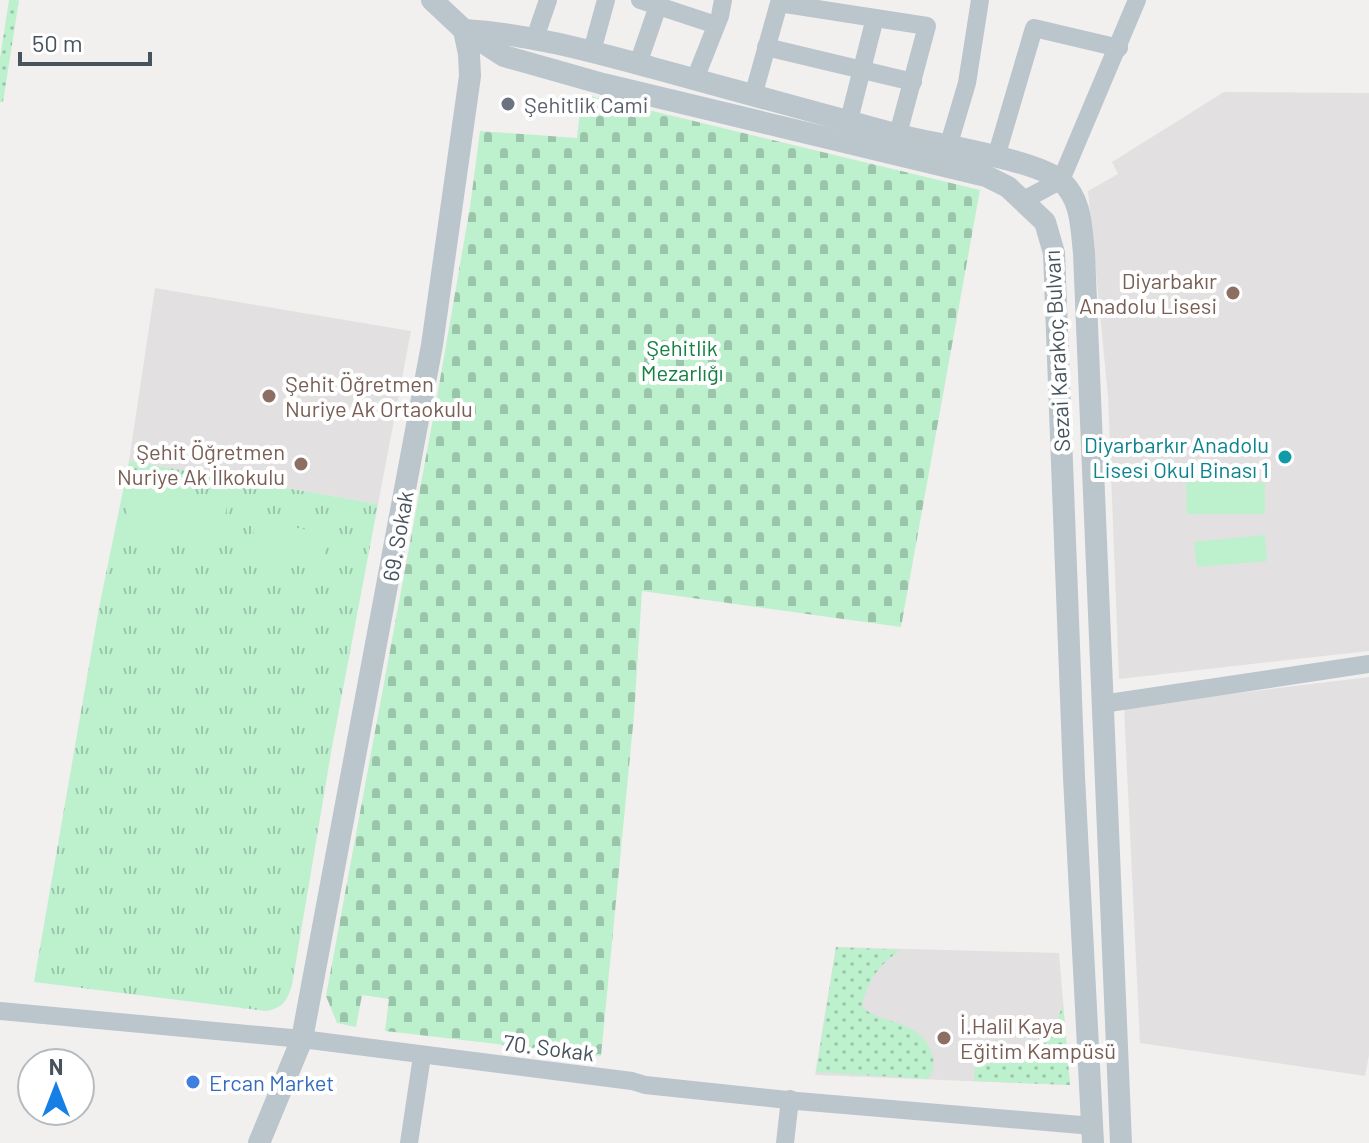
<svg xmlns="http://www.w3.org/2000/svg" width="1369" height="1143" viewBox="0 0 1369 1143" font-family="Barlow,sans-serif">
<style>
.education{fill:#e3e0e1}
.grass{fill:url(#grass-dots)}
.cemetery{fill:url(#cemetery-stones)}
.park{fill:url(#park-tufts)}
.pitch{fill:#bdf0cd}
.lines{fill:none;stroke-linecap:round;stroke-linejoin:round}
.minor{stroke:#bac5cc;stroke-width:18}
.tertiary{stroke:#bac5cc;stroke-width:22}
.worship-dot{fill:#6b7280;stroke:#fff;stroke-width:3}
.education-dot{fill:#8d6e63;stroke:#fff;stroke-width:3}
.culture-dot{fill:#0f9aa8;stroke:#fff;stroke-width:3}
.shop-dot{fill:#3f7fe0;stroke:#fff;stroke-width:3}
.labels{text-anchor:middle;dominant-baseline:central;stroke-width:8;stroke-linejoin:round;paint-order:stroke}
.worship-label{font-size:22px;fill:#5b616d;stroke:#fff;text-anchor:start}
.education-label{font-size:22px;fill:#785e54;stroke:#fff;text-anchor:end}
.park-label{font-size:22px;fill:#158143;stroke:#fff}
.street-label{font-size:22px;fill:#47545d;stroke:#fff}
.culture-label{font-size:22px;fill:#0d838f;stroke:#fff;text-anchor:end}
.shop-label{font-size:22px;fill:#366cbe;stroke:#fff;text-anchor:start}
</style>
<defs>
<pattern id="grass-dots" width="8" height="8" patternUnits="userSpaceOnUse" patternTransform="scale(2)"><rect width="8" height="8" fill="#bdf0cd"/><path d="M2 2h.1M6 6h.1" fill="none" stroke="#9bc5aa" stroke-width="1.8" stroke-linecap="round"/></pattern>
<pattern id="cemetery-stones" width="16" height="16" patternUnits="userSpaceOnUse" patternTransform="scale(2)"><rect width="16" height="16" fill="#bdf0cd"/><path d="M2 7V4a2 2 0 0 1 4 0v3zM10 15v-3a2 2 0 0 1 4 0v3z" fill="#9bc5aa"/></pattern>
<pattern id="park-tufts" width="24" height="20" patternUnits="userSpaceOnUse" patternTransform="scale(2)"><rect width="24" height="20" fill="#bdf0cd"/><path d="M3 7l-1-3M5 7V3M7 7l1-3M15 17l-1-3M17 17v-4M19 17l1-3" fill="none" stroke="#9bc5aa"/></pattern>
</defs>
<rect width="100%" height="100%" fill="#f2efef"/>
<!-- education -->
<g class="education">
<polygon points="1224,92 1369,93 1369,651 1119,679 1108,396 1088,191 1118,174 1112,162"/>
<polygon points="155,288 411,331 378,504 129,461"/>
<polygon points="1369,677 1369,1055 1365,1076 1140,1043 1124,707"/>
<polygon points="836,947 1059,953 1070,1085 815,1075"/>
</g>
<!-- grass -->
<g class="grass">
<polygon points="9,0 19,0 3,102 0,102 0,58"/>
<path d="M836 947 901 950C879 964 868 980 862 1006 877 1025 916 1017 930 1049 935 1060 935 1070 928 1079L816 1072Z"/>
<path d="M1063 1004 1070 1085 974 1081 975 1064C1030 1060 1045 1060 1063 1004Z"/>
</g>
<!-- cemetery -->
<polygon class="cemetery" points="582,94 980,190 901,627 642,591 634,715 601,1056 385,1031 389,999 362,995 356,1027 337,1023 326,996 437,397 470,207 480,131 577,138"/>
<!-- park -->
<path class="park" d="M129 461 378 504 332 747 292 985C287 1001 283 1008 266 1011L34 982 99 608Z"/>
<!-- pitch -->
<g class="pitch">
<polygon points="1186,481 1265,483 1265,514 1187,514"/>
<polygon points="132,484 228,501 219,547 123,530"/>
<polygon points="256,520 329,534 322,567 250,553"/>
<polygon points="1265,535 1267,561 1197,567 1194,542"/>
</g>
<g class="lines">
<!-- minor -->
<g class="minor">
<polyline points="640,0 716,25"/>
<polyline points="535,38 548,0"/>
<polyline points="766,47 913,82"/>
<polyline points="592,51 606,0"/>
<polyline points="638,64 660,0"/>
<polyline points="695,79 720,16 723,0"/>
<polyline points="753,96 779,3 927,26 898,134"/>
<polyline points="849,120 875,18"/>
<polyline points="948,147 967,83 980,0"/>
<polyline points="996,157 1034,28 1119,48"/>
<polyline points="1024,200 1061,180 1137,0"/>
<polyline points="1102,704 1369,664"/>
<polyline points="0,1011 302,1039 632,1081 645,1085 797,1101 1093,1126"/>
<polyline points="409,1143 422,1056"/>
<polyline points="785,1143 790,1099"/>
</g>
<!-- tertiary -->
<g class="tertiary">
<polyline points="432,0 464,30 504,56 603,84 986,176 1008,187 1045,222 1054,253 1074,777 1093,1143"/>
<path d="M259 1143 302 1039 432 345 470 76 469 54 464 30C529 34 590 51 653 68 735 90 817 113 899 135 933 144 1038 160 1061 181 1082 200 1081 227 1084 253L1121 1143"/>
</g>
</g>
<!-- markers -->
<circle class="worship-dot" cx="508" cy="104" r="8"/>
<g class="education-dot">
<circle cx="1233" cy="293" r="8"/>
<circle cx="269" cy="396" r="8"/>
<circle cx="301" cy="464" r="8"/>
<circle cx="944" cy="1038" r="8"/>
</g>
<circle class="culture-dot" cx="1285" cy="457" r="8"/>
<circle class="shop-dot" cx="193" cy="1082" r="8"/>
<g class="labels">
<!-- worship labels -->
<g class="worship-label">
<text x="524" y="104">Şehitlik Cami</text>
</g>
<!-- education labels -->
<g class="education-label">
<text x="1217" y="280">Diyarbakır<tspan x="1217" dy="25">Anadolu Lisesi</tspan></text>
<text x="285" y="383" text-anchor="start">Şehit Öğretmen<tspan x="285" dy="25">Nuriye Ak Ortaokulu</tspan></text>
<text x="285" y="451">Şehit Öğretmen<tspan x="285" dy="25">Nuriye Ak İlkokulu</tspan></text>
<text x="960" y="1025" text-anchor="start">İ.Halil Kaya<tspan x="960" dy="25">Eğitim Kampüsü</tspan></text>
</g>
<!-- park labels -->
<g class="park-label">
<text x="682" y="347">Şehitlik<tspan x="682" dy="25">Mezarlığı</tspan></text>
</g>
<!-- street labels -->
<g class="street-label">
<text transform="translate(1056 351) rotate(-93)">Sezai Karakoç Bulvarı</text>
<text transform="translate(397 536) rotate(-80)">69. Sokak</text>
<text transform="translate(549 1047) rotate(7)">70. Sokak</text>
</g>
<!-- culture labels -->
<g class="culture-label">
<text x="1269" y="444">Diyarbarkır Anadolu<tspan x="1269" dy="25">Lisesi Okul Binası 1</tspan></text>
</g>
<!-- shop labels -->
<g class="shop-label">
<text x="209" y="1082">Ercan Market</text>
</g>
</g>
<!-- north arrow -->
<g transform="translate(56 1087)"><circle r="38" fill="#ffffff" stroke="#b5bbbe" stroke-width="2"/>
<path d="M0-6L14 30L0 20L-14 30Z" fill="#157fe6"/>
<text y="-12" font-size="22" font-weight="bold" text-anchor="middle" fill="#47545d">N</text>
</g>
<!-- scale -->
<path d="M20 52v12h130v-12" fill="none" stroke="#47545d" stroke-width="4"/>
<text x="32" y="52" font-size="24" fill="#47545d" stroke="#ffffff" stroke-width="6" paint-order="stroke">50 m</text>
</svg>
